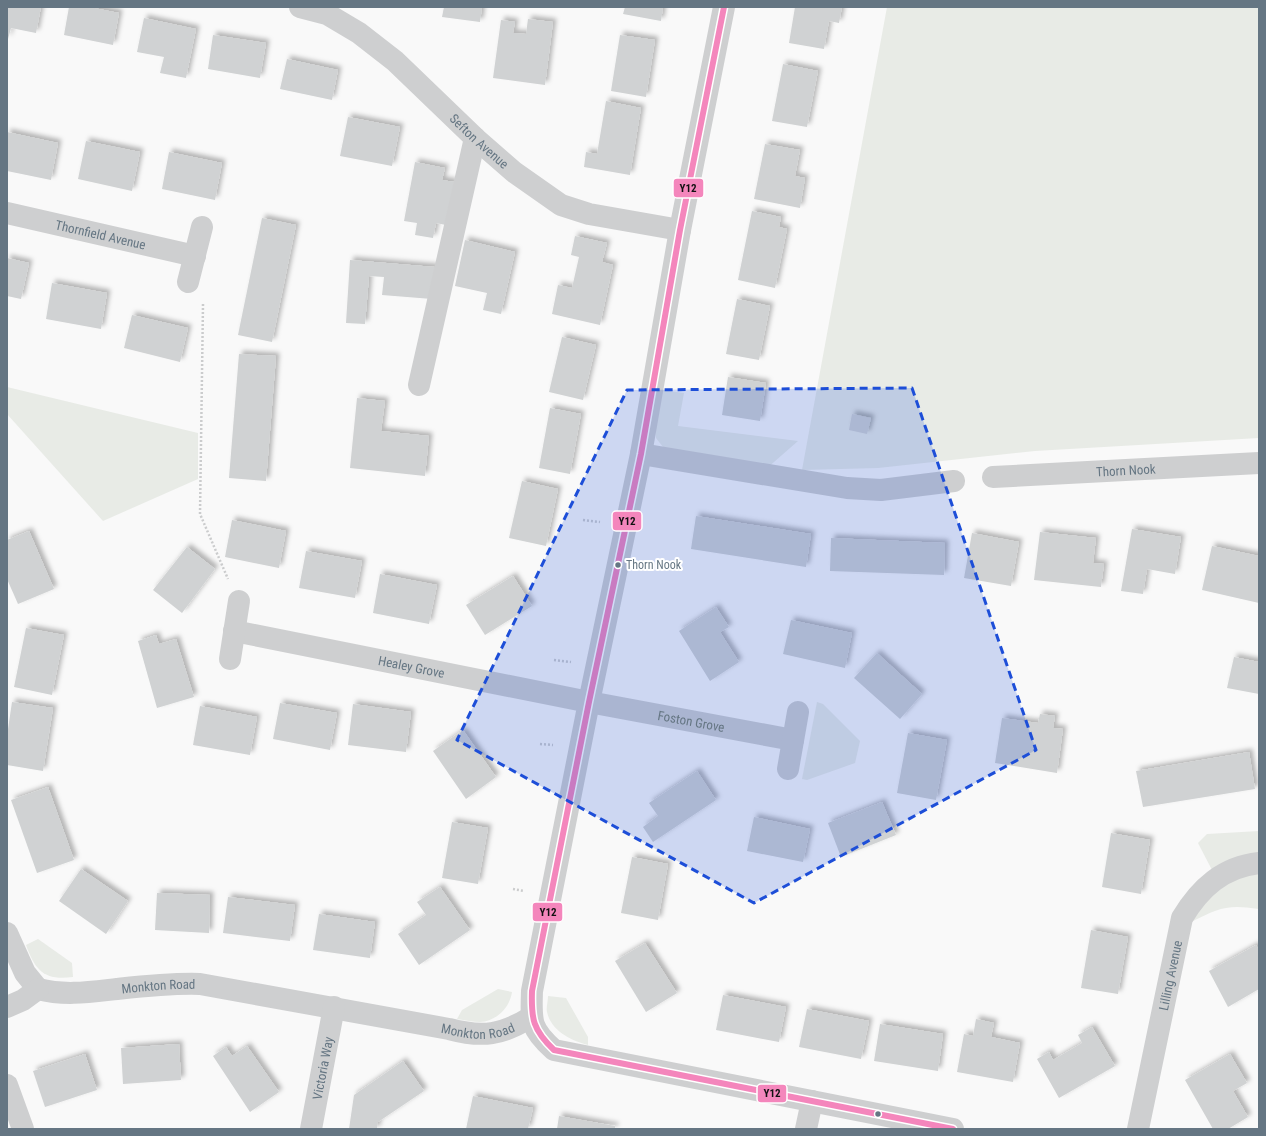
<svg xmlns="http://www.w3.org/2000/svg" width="1266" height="1136" viewBox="0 0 1266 1136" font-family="'Roboto Condensed',sans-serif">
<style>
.green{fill:#e8ebe6}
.building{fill:#d0d2d3;filter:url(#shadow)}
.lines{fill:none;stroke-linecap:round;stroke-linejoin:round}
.path{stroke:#cbcccd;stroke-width:2.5;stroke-dasharray:2 2;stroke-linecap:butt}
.minor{stroke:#cecfd0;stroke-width:22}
.bus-1-casing{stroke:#fff;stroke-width:9}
.bus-1{stroke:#f486bc;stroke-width:6}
.marked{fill:#1d4ed8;fill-opacity:0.2;stroke:#1d4ed8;stroke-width:3;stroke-dasharray:8 5;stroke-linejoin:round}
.bus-dot{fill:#657683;stroke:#fff;stroke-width:1.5}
.labels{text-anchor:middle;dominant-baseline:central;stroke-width:4;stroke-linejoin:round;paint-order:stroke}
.bus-label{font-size:12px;fill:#657683;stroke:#fff;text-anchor:start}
.street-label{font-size:13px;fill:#657683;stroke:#fff}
.line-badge{stroke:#fff;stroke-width:1.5}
.pale-badge-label{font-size:11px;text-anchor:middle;font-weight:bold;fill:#111}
</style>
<defs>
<filter id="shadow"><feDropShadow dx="3.5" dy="-3.5" stdDeviation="2" flood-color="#0004"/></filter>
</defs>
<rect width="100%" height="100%" fill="#f9f9f9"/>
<!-- green -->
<g class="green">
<polygon points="887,7 1259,7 1259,438 1035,451 878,468 802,470"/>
<polygon points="7,387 198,433 198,479 103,521 7,414"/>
<polygon points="661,390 684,393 678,426 798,441 766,469 663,447 656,438 655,424"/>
<polygon points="817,702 823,704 860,741 855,763 807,780 802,779"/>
<polygon points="1259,831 1259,853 1212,870 1198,843 1207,834"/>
<path d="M1259 871V909C1227 904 1219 908 1191 922L1200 905 1228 881Z"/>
<path d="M38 939 72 963 73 977C44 981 35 970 26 945Z"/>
<path d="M498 989 512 992C510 1007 497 1021 480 1022 473 1022 465 1020 457 1019L462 1010Z"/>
<path d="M548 996 566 998 588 1037V1045C572 1041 551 1031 547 1012 546 1008 548 1001 548 996Z"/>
</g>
<!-- building -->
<g class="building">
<polygon points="7,7 41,7 36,33 11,28 8,39 7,38"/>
<polygon points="69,7 89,7 119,13 113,45 64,35"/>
<polygon points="444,7 482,7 480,22 442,17"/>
<polygon points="625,7 663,7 661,21 623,14"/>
<polygon points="795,7 842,7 839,23 829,21 824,49 789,43"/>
<polygon points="144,18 196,29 186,78 160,73 164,57 137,52"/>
<polygon points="528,19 553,22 545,85 493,78 501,20 515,22 513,33 526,34"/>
<polygon points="213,35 266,43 260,78 208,69"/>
<polygon points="620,35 655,40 646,97 611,91"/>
<polygon points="287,59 338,70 332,100 280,89"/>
<polygon points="783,64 818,71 807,127 772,121"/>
<polygon points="606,101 641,108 630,175 584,167 586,152 597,154"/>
<polygon points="348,117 400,127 392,166 340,156"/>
<polygon points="7,132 58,143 51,180 7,171"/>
<polygon points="86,141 140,152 132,191 78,179"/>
<polygon points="765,144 800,150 795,176 805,178 800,208 754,199"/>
<polygon points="169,152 222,163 215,200 162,189"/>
<polygon points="415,162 445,168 442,180 454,182 446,225 436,223 433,238 415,235 417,223 404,221"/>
<polygon points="752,211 781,217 779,227 787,229 775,288 738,280"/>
<polygon points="262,218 296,225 272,342 238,335"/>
<polygon points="575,236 607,243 602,262 613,265 600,325 552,314 558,285 572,288 579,257 571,255"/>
<polygon points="465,240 515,252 501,314 483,310 487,293 455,286"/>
<polygon points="7,258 29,263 21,299 7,296"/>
<polygon points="350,260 435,267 432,299 382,295 384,277 369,276 365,324 346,323"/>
<polygon points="52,283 107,293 101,329 46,319"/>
<polygon points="737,299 770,306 759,360 726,354"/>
<polygon points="132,315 188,328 180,362 124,348"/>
<polygon points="562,337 596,345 583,400 549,392"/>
<polygon points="239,354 276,356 266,481 229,478"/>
<polygon points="728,377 766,383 760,421 722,415"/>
<polygon points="357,398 385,401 381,431 429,436 425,476 350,468"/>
<polygon points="550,408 581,414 570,474 539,468"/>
<polygon points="852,414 871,418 867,434 849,430"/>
<polygon points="522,481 558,489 546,546 509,538"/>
<polygon points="696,516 811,534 806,567 691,549"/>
<polygon points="232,520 286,531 279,568 225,557"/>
<polygon points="1132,529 1181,537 1175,574 1147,569 1143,594 1121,591"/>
<polygon points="29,531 54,589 18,604 7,579 7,540"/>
<polygon points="1040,532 1096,538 1093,563 1104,564 1101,587 1034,580"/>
<polygon points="972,533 1019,542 1011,586 964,578"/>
<polygon points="831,538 945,543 944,575 830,571"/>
<polygon points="1212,546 1259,556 1259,603 1202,590"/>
<polygon points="187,547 215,569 182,613 153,590"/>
<polygon points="306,551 362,561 355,598 299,588"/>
<polygon points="380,574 437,585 429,624 373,613"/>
<polygon points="513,576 532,606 485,635 466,605"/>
<polygon points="716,607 729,627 720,632 739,662 710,681 679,631"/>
<polygon points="791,620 852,633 845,668 783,654"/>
<polygon points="26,628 64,635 52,695 14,687"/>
<polygon points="156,635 159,644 176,639 194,697 157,708 138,641"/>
<polygon points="877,653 922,694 900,719 854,678"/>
<polygon points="1234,657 1259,662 1259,694 1227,688"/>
<polygon points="12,702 53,708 43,771 7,765 7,736"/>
<polygon points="280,703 337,713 330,750 273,739"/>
<polygon points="353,704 411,712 406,752 348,745"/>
<polygon points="200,706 257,717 250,755 193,745"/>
<polygon points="1040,714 1055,716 1053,728 1063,729 1057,773 995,763 1002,718 1038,723"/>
<polygon points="463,730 496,777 466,799 433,751"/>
<polygon points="908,733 947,740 936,800 897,793"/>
<polygon points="1249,752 1255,789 1143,807 1136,771"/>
<polygon points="697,771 716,800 653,842 643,827 658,816 649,803"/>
<polygon points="48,787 74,860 37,873 11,800"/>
<polygon points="882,802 896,835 841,857 828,823"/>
<polygon points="754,817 810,829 803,862 747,851"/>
<polygon points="452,822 488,828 478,884 442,878"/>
<polygon points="1111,833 1150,840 1141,894 1102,887"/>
<polygon points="632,857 668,864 658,920 621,913"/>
<polygon points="81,869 128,901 106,934 59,901"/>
<polygon points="440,887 470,930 419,965 398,934 426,915 417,902"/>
<polygon points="157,893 210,895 209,933 155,930"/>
<polygon points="228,897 295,905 290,941 223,933"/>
<polygon points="319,914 375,922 370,958 313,950"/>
<polygon points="1091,930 1128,937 1118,994 1081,988"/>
<polygon points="645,943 677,993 646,1012 615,961"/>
<polygon points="1256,945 1259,950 1259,989 1228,1007 1209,971"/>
<polygon points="723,995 786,1007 779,1042 716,1030"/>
<polygon points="807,1009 869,1021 861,1059 799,1047"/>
<polygon points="976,1019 994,1023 991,1037 1020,1043 1013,1082 957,1072 964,1034 973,1036"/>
<polygon points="880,1024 943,1034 938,1071 874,1061"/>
<polygon points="1092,1027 1115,1066 1059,1098 1037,1059 1049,1052 1053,1060 1082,1043 1078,1035"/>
<polygon points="179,1044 181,1080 123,1084 121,1048"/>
<polygon points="247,1046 279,1092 250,1112 213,1056 226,1047 232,1056"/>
<polygon points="85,1054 97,1090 45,1107 33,1071"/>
<polygon points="1230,1054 1247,1083 1233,1091 1248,1117 1228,1129 1213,1129 1185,1080"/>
<polygon points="403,1061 424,1091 378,1122 377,1129 349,1129 354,1095"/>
<polygon points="473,1096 533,1108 528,1129 466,1129"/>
<polygon points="559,1116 615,1126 615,1129 557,1129"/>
</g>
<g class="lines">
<!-- path -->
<g class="path">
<polyline points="203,304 200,514 228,579"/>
<polyline points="583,520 600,522"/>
<polyline points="554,660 571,662"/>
<polyline points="540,744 553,745"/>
<polyline points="513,889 524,891"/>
</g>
<!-- minor -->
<g class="minor">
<path id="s1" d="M300 7 327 14 359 33 395 61 475 138 514 172 561 205 589 214 680 230"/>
<path d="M724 7 680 230 641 454 589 702 532 991C531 1021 530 1029 554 1050L953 1129"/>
<path id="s2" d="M7 213 195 256"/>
<polyline points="188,282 202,227"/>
<polyline points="419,385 475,138"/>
<polyline points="641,454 847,488 881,490 954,481"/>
<path id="s3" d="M993 477 1259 463"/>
<path id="s4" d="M234 631 589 702 793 740"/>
<polyline points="230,659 239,601"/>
<polyline points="788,769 798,712"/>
<polyline points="7,933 25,973 38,989"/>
<path id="s5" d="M38 989C65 996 90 992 117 989 145 986 172 983 200 984L449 1029C483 1038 502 1035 531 1017"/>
<polyline points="7,1007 23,1000 38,989"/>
<polyline points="7,1085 23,1129"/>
<path id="s6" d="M311 1129 334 1007"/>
<polyline points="806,1129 812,1101"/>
<path id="s7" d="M1138 1129 1182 918C1200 888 1223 867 1259 863"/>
</g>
<!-- bus-1 casing -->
<g class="bus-1-casing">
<path id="bus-1" d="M724 7 680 230 641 454 589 702 532 991C531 1019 533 1030 554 1050L953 1129"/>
</g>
<!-- bus-1 -->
<use href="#bus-1" class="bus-1"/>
</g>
<!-- marked area -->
<path class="marked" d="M912 388 1036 750 754 903 457 740 627 390Z"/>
<!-- markers -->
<g class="bus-dot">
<circle cx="618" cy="565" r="3.5"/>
<circle cx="878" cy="1114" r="3.5"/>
</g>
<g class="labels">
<!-- bus labels -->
<g class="bus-label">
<text x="626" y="565">Thorn Nook</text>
</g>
<!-- street labels -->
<g class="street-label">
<text stroke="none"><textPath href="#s1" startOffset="227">Sefton Avenue</textPath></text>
<text stroke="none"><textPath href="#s2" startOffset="96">Thornfield Avenue</textPath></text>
<text stroke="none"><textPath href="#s3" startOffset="133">Thorn Nook</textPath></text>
<text stroke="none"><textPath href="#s4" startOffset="181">Healey Grove</textPath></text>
<text stroke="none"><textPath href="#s4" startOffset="466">Foston Grove</textPath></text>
<text stroke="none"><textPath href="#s7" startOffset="157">Lilling Avenue</textPath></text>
<text stroke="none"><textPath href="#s5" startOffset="121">Monkton Road</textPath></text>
<text stroke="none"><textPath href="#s5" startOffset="445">Monkton Road</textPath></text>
<text stroke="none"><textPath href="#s6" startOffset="62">Victoria Way</textPath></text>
</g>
</g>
<g class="line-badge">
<rect x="673" y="178" width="31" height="20" rx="4" fill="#f486bc"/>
<rect x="612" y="511" width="30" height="20" rx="4" fill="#f486bc"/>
<rect x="532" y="902" width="31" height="20" rx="4" fill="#f486bc"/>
<rect x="757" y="1084" width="30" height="19" rx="4" fill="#f486bc"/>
</g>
<g class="pale-badge-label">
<text x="688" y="192">Y12</text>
<text x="627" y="525">Y12</text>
<text x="548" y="916">Y12</text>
<text x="772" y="1097">Y12</text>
</g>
<!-- border -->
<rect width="1266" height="1136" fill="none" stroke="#657683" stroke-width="16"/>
</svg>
